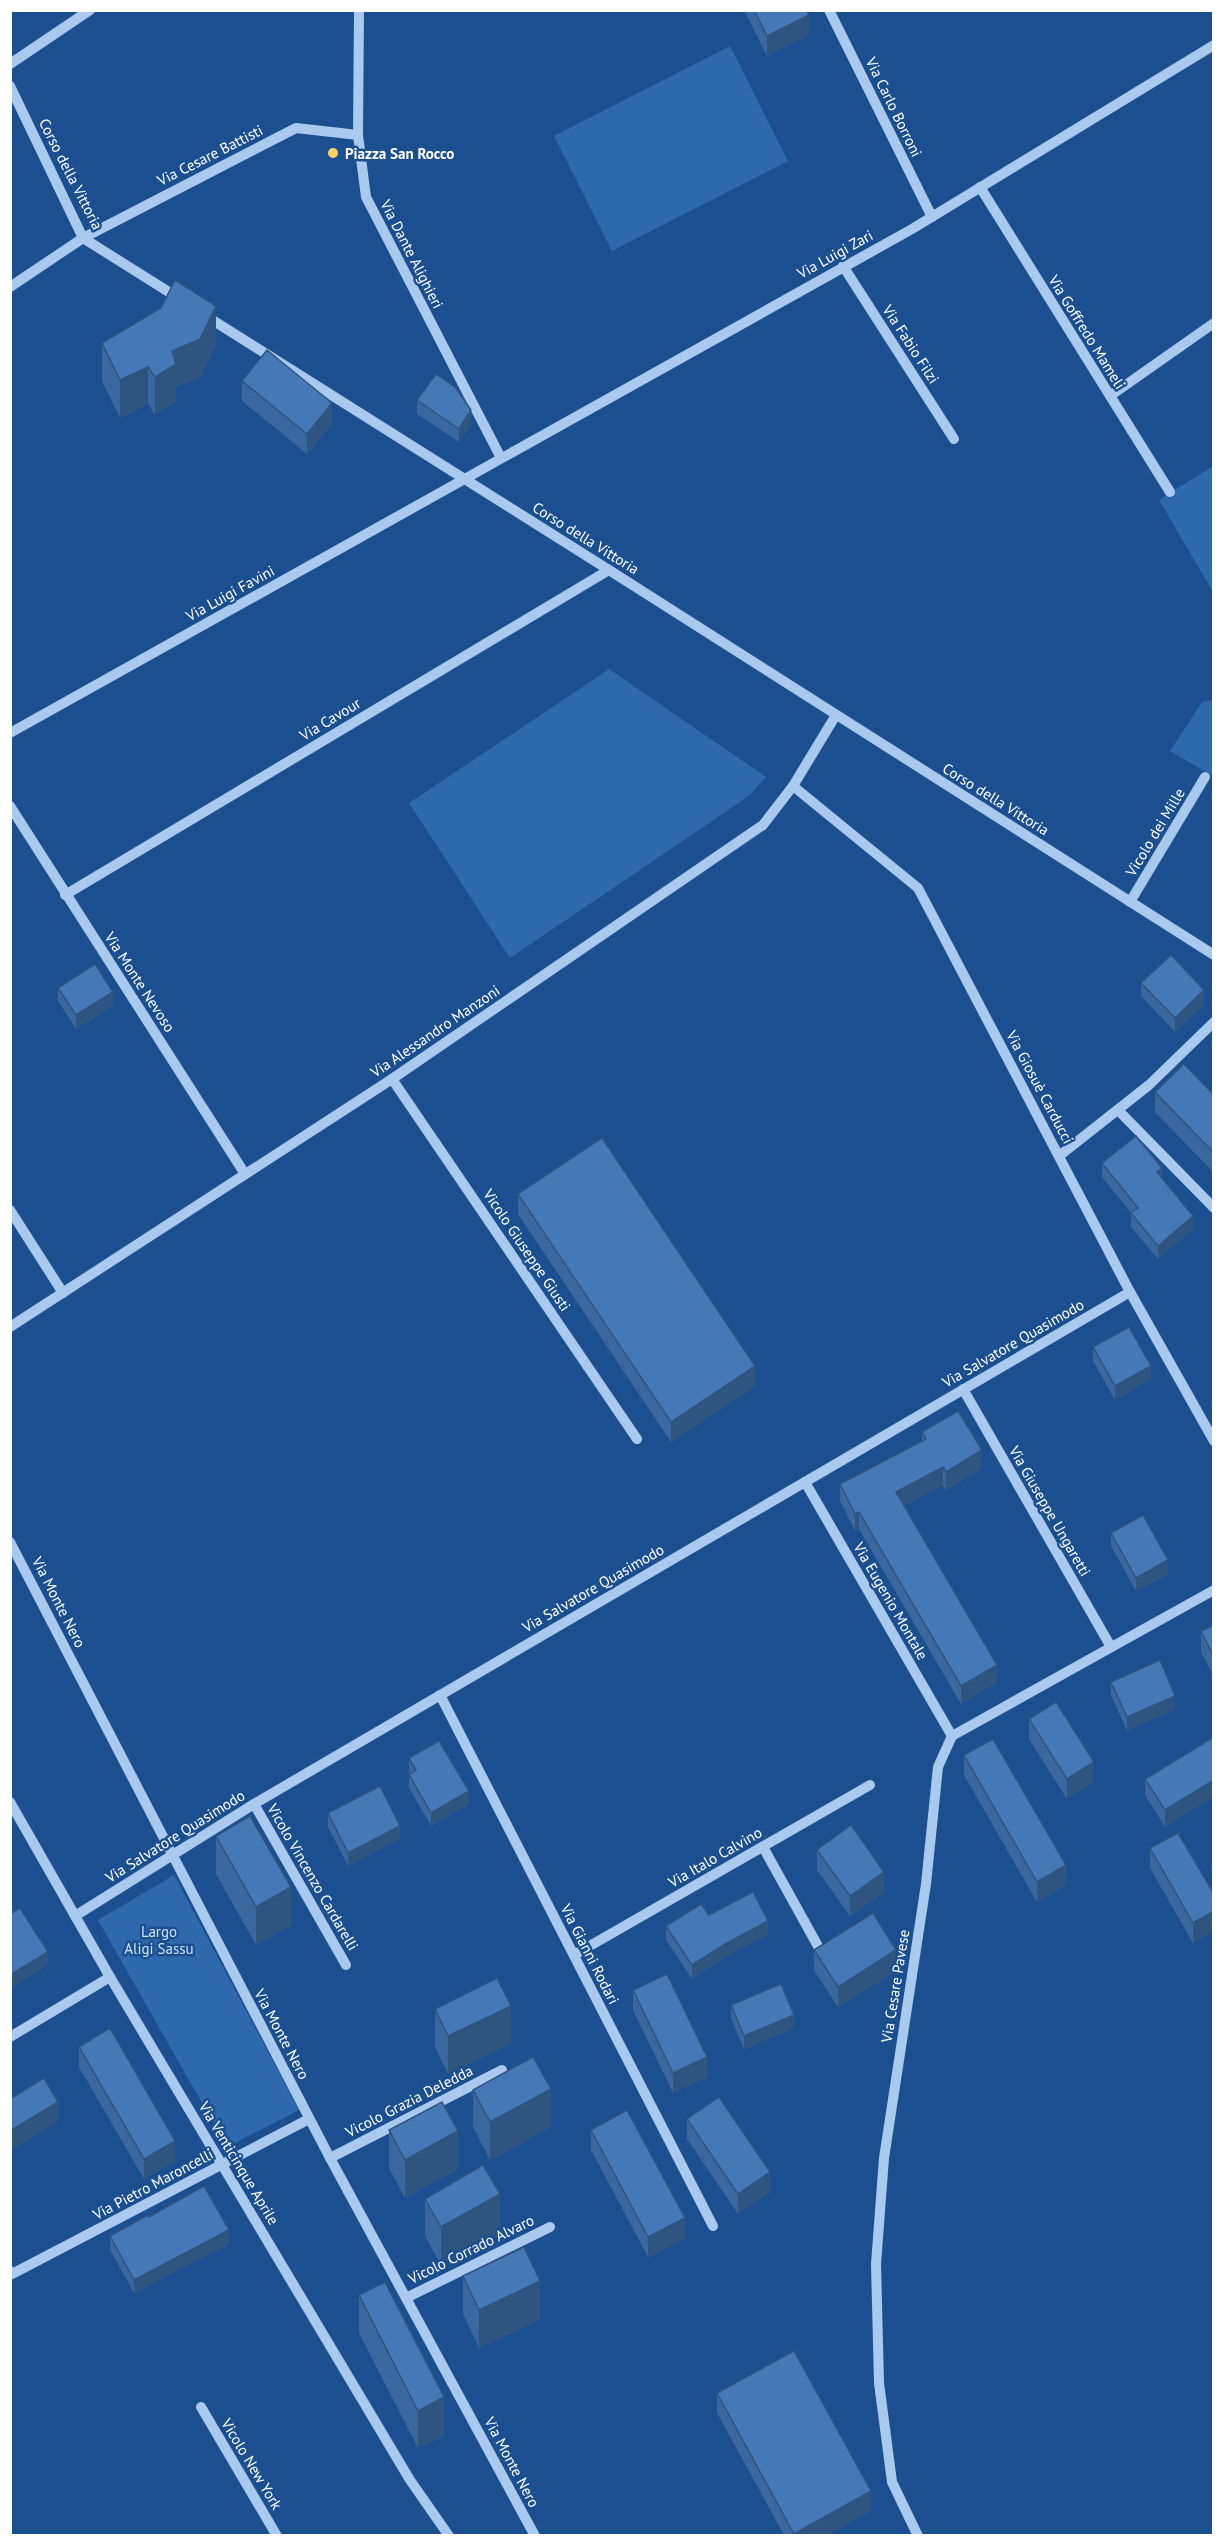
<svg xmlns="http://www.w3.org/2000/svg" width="1224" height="2546" viewBox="0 0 1224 2546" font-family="'PT Sans',sans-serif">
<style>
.green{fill:#2e69ad}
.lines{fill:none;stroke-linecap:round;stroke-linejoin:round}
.minor{stroke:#a9c9ee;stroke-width:10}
.wall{fill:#3a679d}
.shaded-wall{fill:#305480}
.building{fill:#4478b7;stroke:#305480;stroke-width:1.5}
.poi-dot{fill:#ffd166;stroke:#1b4f8f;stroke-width:2}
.labels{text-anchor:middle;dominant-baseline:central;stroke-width:5;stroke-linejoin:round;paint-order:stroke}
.street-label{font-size:15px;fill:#fff;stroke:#1b4f8f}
.poi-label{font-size:15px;font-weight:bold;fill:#fff;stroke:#1b4f8f;text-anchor:start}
.park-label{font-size:15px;fill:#cfe3fa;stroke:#1b4f8f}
</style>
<rect width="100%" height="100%" fill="#1b4f8f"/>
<!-- green -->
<g class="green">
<polygon points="730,46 788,161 612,251 554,136"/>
<polygon points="1213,466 1213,592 1159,500"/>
<polygon points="609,669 766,777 749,796 510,958 409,803"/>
<polygon points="1213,700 1214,700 1213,776 1170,751 1202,702"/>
<polygon points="174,1875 299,2110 227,2147 98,1920"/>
</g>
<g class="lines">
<!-- minor -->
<g class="minor">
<polyline points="359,10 358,135 366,197 501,458"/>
<polyline points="829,10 932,217"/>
<polyline points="10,64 90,10"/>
<polyline points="10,86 83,238 180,299"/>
<polyline points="980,187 1170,492"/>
<polyline points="843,266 954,439"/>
<polyline points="10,287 83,238 296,128 358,135"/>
<polyline points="206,316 609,570 1214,955"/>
<polyline points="1110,396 1214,323"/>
<polyline points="10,733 912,229 1214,45"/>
<polyline points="793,786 918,888 1130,1292 1214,1441"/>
<polyline points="10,806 245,1174"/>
<polyline points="65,895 609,570"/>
<polyline points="1130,902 1205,777"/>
<polyline points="392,1079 637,1439"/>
<polyline points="1118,1110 1214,1208"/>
<polyline points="1059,1156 1149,1085 1214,1022"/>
<polyline points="10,1210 63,1293"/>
<polyline points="10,1327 392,1079 763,825 793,786 836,715"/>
<polyline points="963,1389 1111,1647"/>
<polyline points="805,1482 952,1736"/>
<polyline points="10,1542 330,2158 535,2536"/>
<polyline points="440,1695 713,2226"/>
<polyline points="10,1802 110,1977 410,2480 449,2536"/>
<polyline points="254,1804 346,1965"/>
<polyline points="763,1847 819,1948"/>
<polyline points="75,1916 254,1804 1130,1292"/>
<polyline points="574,1955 870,1785"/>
<polyline points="10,2037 110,1977"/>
<polyline points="330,2158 502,2070"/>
<polyline points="10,2271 12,2274 309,2119"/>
<polyline points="406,2298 550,2227"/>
<polyline points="201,2407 277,2536"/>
<polyline points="918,2536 892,2482 879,2383 876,2264 884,2158 926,1884 938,1767 952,1736 1214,1590"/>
</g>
</g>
<!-- wall -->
<g class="wall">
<polygon points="744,10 807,10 809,35 767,56"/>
<polygon points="102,343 216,344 200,377 176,387 176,402 155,415 148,404 120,418 102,381"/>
<polygon points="242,381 332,423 307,454 242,401"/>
<polygon points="417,400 471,424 459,442 417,414"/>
<polygon points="1141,983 1204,1004 1175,1032 1141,996"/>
<polygon points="58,988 113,1005 76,1029 58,1001"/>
<polygon points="1155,1092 1214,1095 1213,1172 1155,1112"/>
<polygon points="1102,1163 1162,1178 1193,1229 1158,1259 1131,1227 1131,1213 1102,1177"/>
<polygon points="518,1194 755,1386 671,1442 518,1214"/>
<polygon points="1093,1347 1151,1379 1115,1400 1093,1361"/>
<polygon points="922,1432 982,1468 946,1490 943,1485 904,1505 997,1682 961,1704 859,1529 855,1531 840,1501 840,1484 922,1441"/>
<polygon points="1111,1533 1168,1574 1136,1591 1111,1546"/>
<polygon points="1214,1625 1214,1677 1201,1652 1201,1631"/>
<polygon points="1111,1682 1175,1709 1127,1731 1111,1695"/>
<polygon points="1029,1719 1094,1782 1067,1799 1029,1739"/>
<polygon points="1214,1737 1214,1796 1165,1827 1145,1795 1145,1779"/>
<polygon points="964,1755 1066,1885 1037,1902 964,1775"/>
<polygon points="409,1758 469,1804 431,1826 409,1788 409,1775 410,1774 409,1772"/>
<polygon points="328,1813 400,1839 348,1866 328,1827"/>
<polygon points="216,1836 291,1925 256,1945 216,1874"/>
<polygon points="1150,1848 1214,1894 1214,1931 1193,1943 1150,1868"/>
<polygon points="817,1850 884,1892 850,1916 817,1870"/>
<polygon points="709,1915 768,1935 727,1956 692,1979 666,1940 666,1926"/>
<polygon points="814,1950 896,1971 838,2007 814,1970"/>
<polygon points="633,1990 707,2077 673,2093 633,2010"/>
<polygon points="731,2005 794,2028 744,2049 731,2018"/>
<polygon points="435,2009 511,2044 448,2074 435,2047"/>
<polygon points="79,2047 175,2161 144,2179 79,2067"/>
<polygon points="473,2090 551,2127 490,2160 473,2127"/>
<polygon points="687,2119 770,2192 738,2214 687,2139"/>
<polygon points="389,2130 458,2169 405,2198 389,2168"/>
<polygon points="591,2130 685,2238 648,2257 591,2150"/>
<polygon points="425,2199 500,2232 441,2265 425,2236"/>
<polygon points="149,2217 229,2244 134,2293 110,2250 110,2236"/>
<polygon points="463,2276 540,2319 479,2348 463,2314"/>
<polygon points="359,2295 444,2435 418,2448 359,2333"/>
<polygon points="717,2393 871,2511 827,2535 784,2535 717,2413"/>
</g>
<!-- shaded-wall -->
<g class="shaded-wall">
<polygon points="809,15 809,35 767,56 767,36"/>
<polygon points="216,306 216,344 200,377 176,387 176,402 155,415 155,377 172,351"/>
<polygon points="148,367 148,404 120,418 120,380"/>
<polygon points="332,403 332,423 307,454 307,434"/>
<polygon points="471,410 471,424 459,442 459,429"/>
<polygon points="1204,990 1204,1004 1175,1032 1175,1018"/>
<polygon points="113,992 113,1005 76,1029 76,1015"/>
<polygon points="1214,1151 1214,1172 1213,1172 1213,1152"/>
<polygon points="1162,1168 1162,1182 1157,1172"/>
<polygon points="1193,1216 1193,1229 1158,1259 1158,1246"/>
<polygon points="755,1366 755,1386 671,1442 671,1422"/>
<polygon points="1151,1366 1151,1379 1115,1400 1115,1386"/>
<polygon points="982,1450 982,1468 946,1490 946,1472"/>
<polygon points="943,1467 943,1485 896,1510 896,1492"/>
<polygon points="859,1512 859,1529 855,1531 855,1514"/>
<polygon points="1168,1560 1168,1574 1136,1591 1136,1578"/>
<polygon points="997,1665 997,1682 961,1704 961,1686"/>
<polygon points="1175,1696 1175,1709 1127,1731 1127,1717"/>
<polygon points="1094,1762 1094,1782 1067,1799 1067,1779"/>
<polygon points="1214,1780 1214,1796 1165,1827 1165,1810"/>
<polygon points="469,1791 469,1804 431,1826 431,1813"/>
<polygon points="400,1826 400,1839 348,1866 348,1853"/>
<polygon points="1066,1865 1066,1885 1037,1902 1037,1882"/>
<polygon points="12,1868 12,1882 10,1883 10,1869"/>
<polygon points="884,1872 884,1892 850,1916 850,1896"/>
<polygon points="291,1887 291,1925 256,1945 256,1907"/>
<polygon points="1214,1911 1214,1931 1193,1943 1193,1923"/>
<polygon points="768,1921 768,1935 727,1956 692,1979 692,1965 727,1943"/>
<polygon points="896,1950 896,1971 838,2007 838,1987"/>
<polygon points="48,1952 48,1965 10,1989 10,1975"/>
<polygon points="511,2006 511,2044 448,2074 448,2036"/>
<polygon points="794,2015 794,2028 744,2049 744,2036"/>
<polygon points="707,2057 707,2077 673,2093 673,2073"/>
<polygon points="551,2089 551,2127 490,2160 490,2122"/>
<polygon points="58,2102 58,2122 10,2151 10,2131"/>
<polygon points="458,2131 458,2169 405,2198 405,2160"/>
<polygon points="175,2141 175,2161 144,2179 144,2159"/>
<polygon points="770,2172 770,2192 738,2214 738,2194"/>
<polygon points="500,2194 500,2232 441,2265 441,2227"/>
<polygon points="685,2218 685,2238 648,2257 648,2237"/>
<polygon points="229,2230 229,2244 134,2293 134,2280"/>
<polygon points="540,2281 540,2319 479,2348 479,2310"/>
<polygon points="444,2397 444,2435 418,2448 418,2411"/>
<polygon points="871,2491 871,2511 827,2535 794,2535 794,2534"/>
</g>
<!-- building -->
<g class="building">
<polygon points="754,10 807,10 809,15 767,36"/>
<polygon points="175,280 216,306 200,339 172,351 176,364 155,377 148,367 120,380 102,343 161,308"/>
<polygon points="267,350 332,403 307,434 242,381"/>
<polygon points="436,374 455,387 471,410 459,429 417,400"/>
<polygon points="1171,955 1204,990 1175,1018 1141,983"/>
<polygon points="95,964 113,992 76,1015 58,988"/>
<polygon points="1184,1064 1214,1095 1214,1151 1213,1152 1155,1092"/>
<polygon points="1136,1136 1162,1168 1157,1172 1193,1216 1158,1246 1131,1213 1138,1208 1102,1163"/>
<polygon points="602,1138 755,1366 671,1422 518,1194"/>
<polygon points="1129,1327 1151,1366 1115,1386 1093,1347"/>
<polygon points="958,1411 982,1450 946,1472 943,1467 896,1492 997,1665 961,1686 859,1512 855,1514 840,1484 926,1439 922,1432"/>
<polygon points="1143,1515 1168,1560 1136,1578 1111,1533"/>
<polygon points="1214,1625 1214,1657 1201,1631"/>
<polygon points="1160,1660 1175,1696 1127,1717 1111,1682"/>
<polygon points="1056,1702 1094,1762 1067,1779 1029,1719"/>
<polygon points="1214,1737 1214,1780 1165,1810 1145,1779"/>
<polygon points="993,1739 1066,1865 1037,1882 964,1755"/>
<polygon points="439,1741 469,1791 431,1813 409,1775 416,1770 409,1758"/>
<polygon points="380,1786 400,1826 348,1853 328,1813"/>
<polygon points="250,1816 291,1887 256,1907 216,1836"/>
<polygon points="851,1825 884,1872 850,1896 817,1850"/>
<polygon points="1178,1833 1214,1894 1214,1911 1193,1923 1150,1848"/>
<polygon points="753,1892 768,1921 727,1943 692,1965 666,1926 701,1904 709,1915"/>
<polygon points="20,1908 48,1952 10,1975 10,1914"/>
<polygon points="873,1913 896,1950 838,1987 814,1950"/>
<polygon points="667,1974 707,2057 673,2073 633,1990"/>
<polygon points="497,1978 511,2006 448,2036 435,2009"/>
<polygon points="781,1984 794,2015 744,2036 731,2005"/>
<polygon points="110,2028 175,2141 144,2159 79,2047"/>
<polygon points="533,2057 551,2089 490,2122 473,2090"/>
<polygon points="44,2078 58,2102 10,2131 10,2099"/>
<polygon points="719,2097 770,2172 738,2194 687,2119"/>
<polygon points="442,2102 458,2131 405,2160 389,2130"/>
<polygon points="627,2110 685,2218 648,2237 591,2130"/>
<polygon points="483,2165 500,2194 441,2227 425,2199"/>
<polygon points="204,2186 229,2230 134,2280 110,2236 148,2215 149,2217"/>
<polygon points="524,2247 540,2281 479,2310 463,2276"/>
<polygon points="385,2282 444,2397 418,2411 359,2295"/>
<polygon points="794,2351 871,2491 794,2534 717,2393"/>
</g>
<!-- markers -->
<circle class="poi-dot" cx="333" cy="153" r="6"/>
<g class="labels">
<!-- street labels -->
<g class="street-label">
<text transform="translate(894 107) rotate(64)">Via Carlo Borroni</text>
<text transform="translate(210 155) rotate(-27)">Via Cesare Battisti</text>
<text transform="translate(71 174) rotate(63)">Corso della Vittoria</text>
<text transform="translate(412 254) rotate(63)">Via Dante Alighieri</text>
<text transform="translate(835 254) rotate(-29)">Via Luigi Zari</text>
<text transform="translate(1087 332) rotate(58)">Via Goffredo Mameli</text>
<text transform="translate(911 344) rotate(57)">Via Fabio Filzi</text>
<text transform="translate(586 538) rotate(32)">Corso della Vittoria</text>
<text transform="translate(230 593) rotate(-29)">Via Luigi Favini</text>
<text transform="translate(330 719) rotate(-31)">Via Cavour</text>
<text transform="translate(996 799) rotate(32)">Corso della Vittoria</text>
<text transform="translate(1155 832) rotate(-59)">Vicolo dei Mille</text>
<text transform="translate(140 982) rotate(57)">Via Monte Nevoso</text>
<text transform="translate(435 1031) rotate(-34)">Via Alessandro Manzoni</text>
<text transform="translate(1040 1087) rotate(62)">Via Giosuè Carducci</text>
<text transform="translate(527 1250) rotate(56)">Vicolo Giuseppe Giusti</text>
<text transform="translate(1013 1343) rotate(-30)">Via Salvatore Quasimodo</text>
<text transform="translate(1050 1511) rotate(60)">Via Giuseppe Ungaretti</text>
<text transform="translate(593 1588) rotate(-30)">Via Salvatore Quasimodo</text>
<text transform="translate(891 1601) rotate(60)">Via Eugenio Montale</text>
<text transform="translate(59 1602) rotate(63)">Via Monte Nero</text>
<text transform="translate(175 1836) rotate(-32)">Via Salvatore Quasimodo</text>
<text transform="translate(715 1857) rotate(-30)">Via Italo Calvino</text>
<text transform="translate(313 1877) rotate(60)">Vicolo Vincenzo Cardarelli</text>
<text transform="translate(590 1954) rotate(63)">Via Gianni Rodari</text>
<text transform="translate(895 1986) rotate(-81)">Via Cesare Pavese</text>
<text transform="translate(282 2034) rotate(62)">Via Monte Nero</text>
<text transform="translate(409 2101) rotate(-27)">Vicolo Grazia Deledda</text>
<text transform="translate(239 2163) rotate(59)">Via Venticinque Aprile</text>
<text transform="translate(153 2184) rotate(-28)">Via Pietro Maroncelli</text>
<text transform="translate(471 2249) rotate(-26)">Vicolo Corrado Alvaro</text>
<text transform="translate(512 2462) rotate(62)">Via Monte Nero</text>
<text transform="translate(252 2464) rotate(59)">Vicolo New York</text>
</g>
<!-- poi labels -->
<g class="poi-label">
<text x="345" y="153">Piazza San Rocco</text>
</g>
<!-- park labels -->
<g class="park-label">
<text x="159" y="1931">Largo<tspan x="159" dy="17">Aligi Sassu</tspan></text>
</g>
</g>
<!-- border -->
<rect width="1224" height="2546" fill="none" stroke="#ffffff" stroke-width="24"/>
</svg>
